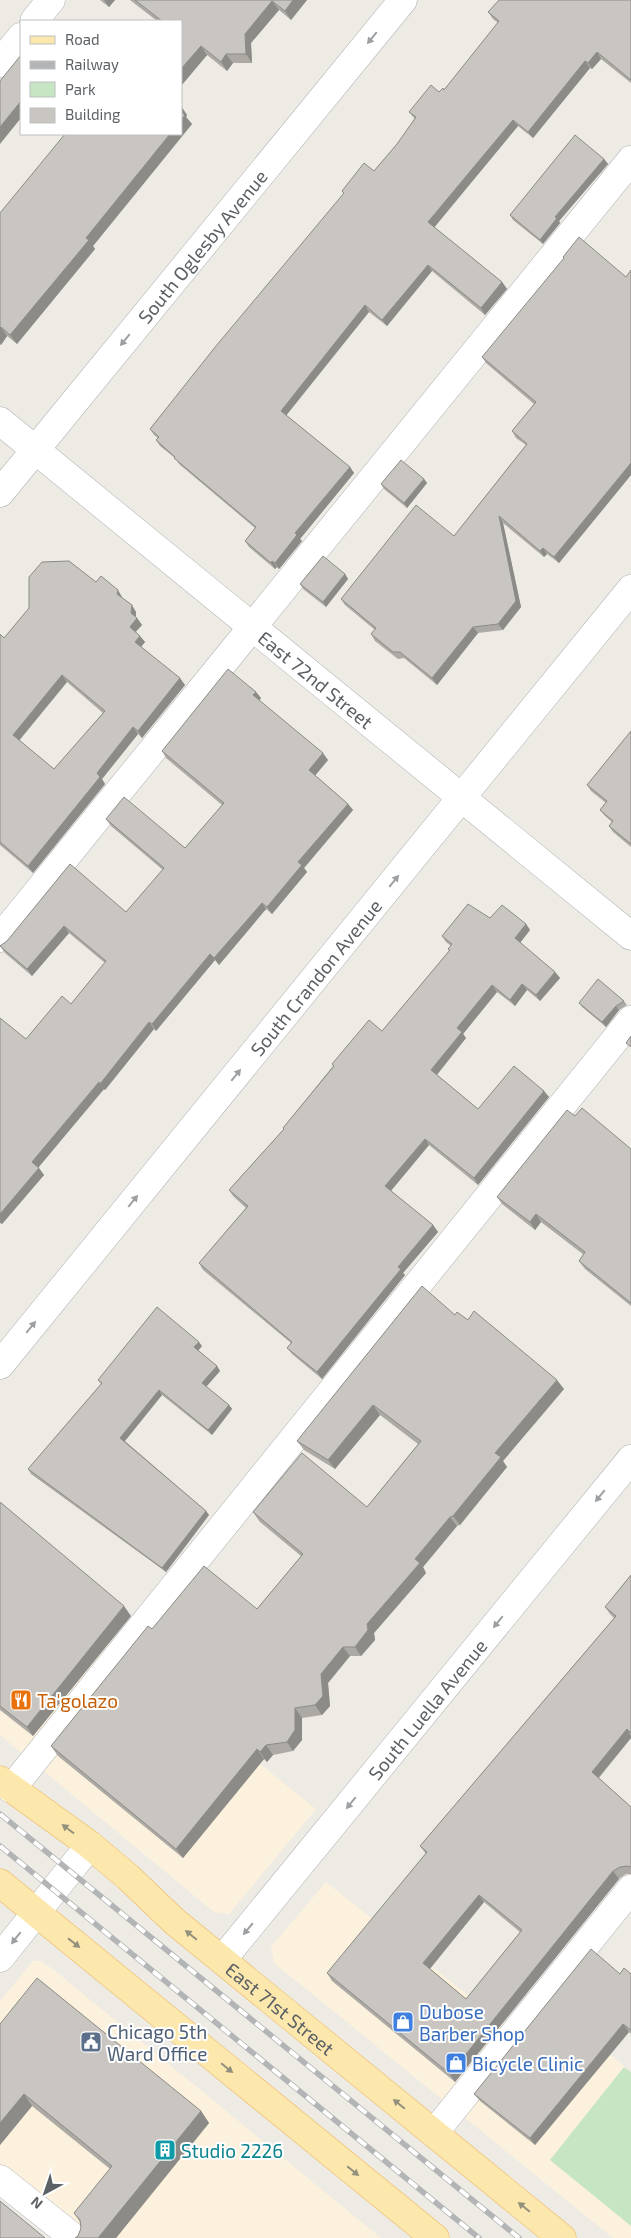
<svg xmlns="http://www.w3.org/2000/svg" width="631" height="2238" viewBox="0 0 631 2238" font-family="'Exo 2',sans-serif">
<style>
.commercial{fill:#fcf1dc}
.green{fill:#c6e5c2}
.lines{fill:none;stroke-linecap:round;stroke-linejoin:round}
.minor-casing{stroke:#b0b3b7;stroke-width:29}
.major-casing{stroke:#ecb660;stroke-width:29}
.minor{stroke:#fff;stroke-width:28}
.major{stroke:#fce7ac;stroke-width:28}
.rail-casing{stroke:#b3b4b5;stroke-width:5.5}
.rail{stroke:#fff;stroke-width:4;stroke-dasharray:11;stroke-linecap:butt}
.wall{fill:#adaaa6;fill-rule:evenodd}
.shaded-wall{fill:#8d8b87}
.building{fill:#c9c6c1;stroke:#8d8b87;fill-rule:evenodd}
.oneway{fill:#9da0a3}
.oneway2{fill:#94907e}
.labels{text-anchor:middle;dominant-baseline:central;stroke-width:4;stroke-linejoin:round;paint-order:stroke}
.street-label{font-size:19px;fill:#5c6165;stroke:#fff}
.food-label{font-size:19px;fill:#c56008;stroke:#fff;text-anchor:start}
.shop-label{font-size:19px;fill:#366cbe;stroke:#fff;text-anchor:start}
.service-label{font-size:19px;fill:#4e5e75;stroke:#fff;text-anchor:start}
.culture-label{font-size:19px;fill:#0d838f;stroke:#fff;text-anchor:start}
</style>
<rect width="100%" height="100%" fill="#eeebe5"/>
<!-- commercial -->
<g class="commercial">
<polygon points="0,1556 316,1809 229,1914 214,1912 0,1735"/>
<polygon points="326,1882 514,2032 542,1997 631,2072 631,2238 613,2238 274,1963 271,1947"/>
<polygon points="33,1961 41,1961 54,1970 381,2238 74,2238 0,2179 0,2001"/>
</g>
<!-- green -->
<polygon class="green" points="624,2067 631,2072 631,2226 550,2160"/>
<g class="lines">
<!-- minor casing -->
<g class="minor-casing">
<g id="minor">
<polyline points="34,21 51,0"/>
<polyline points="0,63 21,37"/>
<path id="s1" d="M0 421 631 936"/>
<path id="s2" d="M0 493 403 0"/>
<polyline points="0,938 631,160"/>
<path id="s3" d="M0 1365 631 589"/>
<polyline points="11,1789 631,1020"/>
<polyline points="0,1958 90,1845"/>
<path id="s4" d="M222 1960 631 1459"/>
<polyline points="434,2133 631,1889"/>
<polyline points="0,2179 74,2238"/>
</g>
</g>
<!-- major casing -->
<g class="major-casing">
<g id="major">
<path id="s5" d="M0 1780 90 1845 128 1877 174 1921 562 2238"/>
<polyline points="0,1883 435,2238"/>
</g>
</g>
<!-- minor -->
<use href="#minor" class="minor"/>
<!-- major -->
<use href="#major" class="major"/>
<!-- rail casing -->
<g class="rail-casing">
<g id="rail">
<polyline points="0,1814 519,2238"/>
<polyline points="0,1846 479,2238"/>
</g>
</g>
<!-- rail -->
<use href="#rail" class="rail"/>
</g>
<!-- wall -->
<g class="wall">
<polygon points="100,0 115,0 109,7"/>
<polygon points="130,0 307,0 291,20 279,10 251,43 252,63 233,63 227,71 207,55 181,86 181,21 157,21"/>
<polygon points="631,0 631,83 601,59 592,69 590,68 533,138 518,126 434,227 502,282 507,289 485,315 432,271 387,326 369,312 286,415 350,467 354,473 300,539 302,541 279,569 277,567 275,569 249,547 245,541 255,528 179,464 175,458 160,446 156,440 158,438 154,435 150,429 344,194 342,191 374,171 397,144 415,119 409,112 439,92 444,90 498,23 493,19 488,12"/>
<polygon points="181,106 187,115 186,117 192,124 93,246 95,249 17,344 7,336 1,345 0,344 0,213"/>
<polygon points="604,159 608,164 559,221 560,223 543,244 513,220 510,215"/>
<polygon points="631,270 631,475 559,563 547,554 544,557 503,523 521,607 503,630 478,633 437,685 404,658 398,659 375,641 371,634 375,630 345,605 341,599 454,536 526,445 516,438 512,431 534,404 486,363 482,357 626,277"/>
<polygon points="424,479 427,483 407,508 384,489 381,484"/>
<polygon points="345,574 348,579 326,607 303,589 300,584"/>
<path d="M96 582 122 597V598L136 612V617L142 625 136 632 145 642 141 647 185 685 142 738 138 734 102 779 105 784 33 873 0 845V634L4 638ZM67 682 103 713 54 769 19 740Z"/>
<polygon points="256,692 261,698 259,700 328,760 315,775 348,804 353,810 304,868 307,872 272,914 266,909 219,965 215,960 156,1031 154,1029 105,1090 104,1089 38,1168 44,1175 2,1224 0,1223 0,1018 26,1039 71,1004 105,963 69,933 32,976 5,953 0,946 7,941 126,912 163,870 111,826 106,819 185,848 222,805 166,758 162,751"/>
<polygon points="631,731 631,847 613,832 609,826 612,822 605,816 600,810 606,803 591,791 587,785"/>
<polygon points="490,918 526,924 530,930 520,943 555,972 560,978 540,1001 527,990 515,1006 497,992 463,1034 466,1038 437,1075 478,1109 544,1091 549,1097 478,1185 429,1145 391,1191 433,1225 438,1232 403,1273 405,1275 322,1379 292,1354 287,1348 291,1343 203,1270 199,1263 246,1208 233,1196 229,1190 284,1129 283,1128 333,1066 332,1064 382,1031 449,951 448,949 451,946 446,942 442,936"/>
<polygon points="624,1001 627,1005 619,1010 606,1027 582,1007 579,1003"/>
<polygon points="575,1116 631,1149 631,1306 585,1269 579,1261 584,1255 541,1222 535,1230 502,1204 497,1197"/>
<polygon points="455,1315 564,1389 503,1461 507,1467 460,1525 457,1526 423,1567 426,1573 374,1633 375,1640 361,1656 350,1656 328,1683 330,1706 322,1715 302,1718 302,1740 293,1751 273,1755 267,1762 264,1759 183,1858 58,1756 51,1746 152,1629 257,1609 301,1556 260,1522 253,1512 367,1507 418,1444 380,1415 335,1469 304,1450 297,1441"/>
<polygon points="202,1346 198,1351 217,1366 220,1371 206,1387 229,1405 232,1409 212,1435 162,1395 125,1441 206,1511 209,1515 166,1572 31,1474 28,1469 101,1384 98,1380"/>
<polygon points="0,1502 131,1616 33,1736 0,1710"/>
<path d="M631 1575V1738L599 1778 631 1807V1874H626L619 1879 455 2082 332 1981 327 1973 426 1854 420 1846 614 1618 610 1614 605 1607ZM484 1902 520 1932 466 1999 430 1969Z"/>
<polygon points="620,1974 631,1974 631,2034 629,2032 535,2145 480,2101 474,2094"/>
<polygon points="0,2024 201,2111 209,2123 116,2238 75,2238 78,2236 81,2228 80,2222 74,2213 110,2169 32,2106 0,2145"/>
</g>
<!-- shaded-wall -->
<g class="shaded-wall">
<polygon points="104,0 115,0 109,7"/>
<polygon points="293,0 307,0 291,20 285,11"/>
<polygon points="272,1 279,10 251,43 252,63 246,54 245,34"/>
<polygon points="201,46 207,55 181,86 181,69"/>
<polygon points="597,52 601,59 592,69 588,63"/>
<polygon points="226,54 233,63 227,71 221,62"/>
<polygon points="585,61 590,68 533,138 528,132"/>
<polygon points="21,101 21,118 0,144 0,127"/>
<polygon points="181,106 187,115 186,117 192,124 93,246 95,249 17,344 10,335 86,238 170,134 181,134"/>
<polygon points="513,120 518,126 433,229 428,222"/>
<polygon points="604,159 608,164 559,221 560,223 543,244 540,240 555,217"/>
<polygon points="428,265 432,271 387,326 382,320"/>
<polygon points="502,282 507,289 485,315 481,308"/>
<polygon points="365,305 369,312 285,417 281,411"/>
<polygon points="1,327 7,336 1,345 0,343 0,328"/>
<polygon points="631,463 631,475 559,563 554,557"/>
<polygon points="350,467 354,473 300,539 302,541 279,569 275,563 295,533"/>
<polygon points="424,479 427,483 407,508 404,503"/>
<polygon points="499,516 503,523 521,607 503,630 498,624"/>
<polygon points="543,548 547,554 544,557 540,551"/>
<polygon points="272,561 277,567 275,569 271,563"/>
<polygon points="345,574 348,579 326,607 323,602"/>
<polygon points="118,590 122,597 122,601 117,594"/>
<polygon points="132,605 136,612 136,619 131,613"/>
<polygon points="137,618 142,625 134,633 130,627"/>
<polygon points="473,627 478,633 437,685 432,678"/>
<polygon points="140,636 145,642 140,648 135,642"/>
<polygon points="62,675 67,682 18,742 13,735"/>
<polygon points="180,678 185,685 142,738 138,731"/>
<polygon points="256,692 261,698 258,702 253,695"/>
<polygon points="133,727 138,734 102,779 105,784 33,873 28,866 97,773"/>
<polygon points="323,753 328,760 314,777 309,770"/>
<polygon points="348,804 353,810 304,868 307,872 272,914 267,907 298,862"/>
<polygon points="262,903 266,909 219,965 214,958"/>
<polygon points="526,924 530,930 519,944 515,938"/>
<polygon points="64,926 69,933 32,976 27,969"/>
<polygon points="210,954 215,960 156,1031 152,1024"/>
<polygon points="555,972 560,978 540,1001 536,995"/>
<polygon points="522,984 527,990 515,1006 510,1000"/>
<polygon points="492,985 497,992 463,1034 466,1038 435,1077 431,1070 457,1028"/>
<polygon points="616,1006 619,1010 606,1027 602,1022"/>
<polygon points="149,1022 154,1029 105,1090 100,1084"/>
<polygon points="99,1082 104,1089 37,1169 32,1162"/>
<polygon points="544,1091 549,1097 478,1185 474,1178"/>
<polygon points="425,1139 429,1145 389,1193 385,1186"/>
<polygon points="39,1168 44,1175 2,1224 0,1222 0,1214"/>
<polygon points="536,1214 541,1222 535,1230 530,1222"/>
<polygon points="433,1225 438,1232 403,1273 405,1275 322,1379 317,1372 398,1267"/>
<polygon points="199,1342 202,1346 197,1352 194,1347"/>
<polygon points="217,1366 220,1371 205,1388 202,1383"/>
<polygon points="557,1380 564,1389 503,1461 507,1467 460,1525 453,1516 495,1453"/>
<polygon points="159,1390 162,1395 124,1442 120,1438"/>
<polygon points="229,1405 232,1409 212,1435 208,1430"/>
<polygon points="373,1405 380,1415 335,1469 328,1460"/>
<polygon points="206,1511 209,1515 166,1572 162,1568"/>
<polygon points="450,1517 457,1526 423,1567 426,1573 374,1633 375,1640 361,1656 355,1647 367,1624 415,1559"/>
<polygon points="124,1606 131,1616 33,1736 27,1727"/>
<polygon points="343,1647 350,1656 328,1683 330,1706 322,1715 315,1705 321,1674"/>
<polygon points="295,1708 302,1718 302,1740 293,1751 287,1742"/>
<polygon points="627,1729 631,1736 631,1738 597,1779 592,1772"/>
<polygon points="266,1745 273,1755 267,1762 260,1752"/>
<polygon points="257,1749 264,1759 183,1858 176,1849"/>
<polygon points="613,1871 619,1879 455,2082 450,2074"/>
<polygon points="479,1895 484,1902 428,1971 423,1963"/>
<polygon points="623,2024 629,2032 535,2145 530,2138"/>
<polygon points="24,2094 32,2106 0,2145 0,2123"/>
<polygon points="201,2111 209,2123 116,2238 98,2238"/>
</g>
<!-- building -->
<g class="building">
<polygon points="135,0 293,0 285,11 272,1 245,34 246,54 226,54 221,62 201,46 181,69 181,21 162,21"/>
<polygon points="499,0 631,0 631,80 597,52 588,63 585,61 528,132 513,120 428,222 502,282 481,308 428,265 382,320 365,305 281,411 350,467 295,533 297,535 275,563 272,561 271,563 245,541 256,527 174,458 175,457 156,440 159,437 150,429 216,346 344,193 342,191 364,163 374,171 397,144 416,117 409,112 431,85 439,92 443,88 444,90 499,21 488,12"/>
<polygon points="21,55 21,101 0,127 0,81"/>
<polygon points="181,112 185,115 181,120"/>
<polygon points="65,134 170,134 86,238 89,240 10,335 1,327 0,328 0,213"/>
<polygon points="575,135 604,159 555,217 557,218 540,240 510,215"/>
<polygon points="579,237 626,277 631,270 631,463 554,557 543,548 540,551 499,516 516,601 498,624 473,627 432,678 400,652 393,652 371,634 376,628 341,599 416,505 454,536 527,444 512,431 536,402 482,357 564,258 563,257"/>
<polygon points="401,460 424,479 404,503 381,484"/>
<polygon points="323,556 345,574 323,602 300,584"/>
<path d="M69 561 96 582 101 576 118 590 117 594 132 605 131 613 137 618 130 627 140 636 135 642 180 678 138 731 133 727 97 773 100 777 28 866 0 842V634L4 638 29 608V577L42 562ZM62 675 105 711 54 769 13 735Z"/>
<polygon points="228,669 256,692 253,695 323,753 309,770 348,804 298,862 302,865 267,907 262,903 214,958 210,954 152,1024 149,1022 100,1084 99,1082 32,1162 39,1168 0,1214 0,1018 26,1039 62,996 71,1004 106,961 64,926 27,969 0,946 7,941 70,864 126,912 164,868 106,819 124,797 185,848 224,803 162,751"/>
<polygon points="631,731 631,844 609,826 613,821 600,810 607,801 587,785"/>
<polygon points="468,904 490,918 502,905 526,924 515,938 555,972 536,995 522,984 510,1000 492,985 457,1028 462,1032 431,1070 478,1109 514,1066 544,1091 474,1178 425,1139 385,1186 433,1225 398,1267 401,1269 317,1372 287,1348 292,1342 199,1263 248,1206 229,1190 284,1129 283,1128 334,1066 332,1064 369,1020 382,1031 450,950 448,949 452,944 442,936"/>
<polygon points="598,979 624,1001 616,1006 602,1022 579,1003"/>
<polygon points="631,1036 631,1047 626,1043"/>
<polygon points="582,1108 631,1149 631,1303 579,1261 585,1252 536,1214 530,1222 497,1197 567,1110 575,1116"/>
<polygon points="422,1286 455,1315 457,1312 468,1320 474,1311 557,1380 495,1453 501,1457 453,1516 450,1517 415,1559 420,1563 367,1624 368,1630 355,1647 343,1647 321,1674 323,1696 315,1705 295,1708 295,1730 287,1742 266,1745 260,1752 257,1749 176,1849 51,1746 148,1626 152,1629 204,1566 257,1609 303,1554 253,1512 302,1453 367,1507 421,1441 373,1405 328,1460 297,1441"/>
<polygon points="157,1307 199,1342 194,1347 217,1366 202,1383 229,1405 208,1430 159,1390 120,1438 206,1511 162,1568 28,1469 102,1383 98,1380"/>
<polygon points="0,1502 124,1606 27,1727 0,1706"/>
<path d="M631 1575V1733L627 1729 592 1772 631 1807V1867L627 1866 620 1867 613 1871 450 2074 327 1973 427 1852 420 1846 616 1616 605 1607ZM479 1895 522 1930 466 1999 423 1963Z"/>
<polygon points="591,1949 620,1974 624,1968 631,1974 631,2030 623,2024 530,2138 474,2094"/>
<polygon points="37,1978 201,2111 98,2238 75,2238 78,2236 81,2228 80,2220 74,2213 112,2166 24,2094 0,2123 0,2024"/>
<polygon points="0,2201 45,2238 0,2238"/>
</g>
<!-- one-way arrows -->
<defs><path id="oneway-solid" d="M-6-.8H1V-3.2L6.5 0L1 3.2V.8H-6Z" transform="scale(1.25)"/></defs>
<g class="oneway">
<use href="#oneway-solid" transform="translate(372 38) rotate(129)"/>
<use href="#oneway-solid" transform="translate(125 340) rotate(129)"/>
<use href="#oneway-solid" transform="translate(394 881) rotate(-51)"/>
<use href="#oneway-solid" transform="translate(236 1075) rotate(-51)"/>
<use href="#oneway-solid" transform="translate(133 1201) rotate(-51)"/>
<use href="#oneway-solid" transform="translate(31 1327) rotate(-51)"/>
<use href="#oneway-solid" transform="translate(600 1496) rotate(129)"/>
<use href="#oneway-solid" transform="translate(498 1622) rotate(129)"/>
<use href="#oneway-solid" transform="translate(351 1803) rotate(129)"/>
<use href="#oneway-solid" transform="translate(248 1929) rotate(130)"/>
<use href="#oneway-solid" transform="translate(16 1938) rotate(128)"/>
</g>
<g class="oneway2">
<use href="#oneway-solid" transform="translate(68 1829) rotate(-143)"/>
<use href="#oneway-solid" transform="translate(191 1935) rotate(-141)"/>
<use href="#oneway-solid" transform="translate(74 1943) rotate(38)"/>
<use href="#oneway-solid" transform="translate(227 2068) rotate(39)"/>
<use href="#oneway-solid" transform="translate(399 2104) rotate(-141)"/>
<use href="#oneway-solid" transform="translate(353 2171) rotate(39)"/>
<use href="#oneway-solid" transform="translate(524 2207) rotate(-141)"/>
</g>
<!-- icons -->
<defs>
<g id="restaurant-square" transform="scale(1.125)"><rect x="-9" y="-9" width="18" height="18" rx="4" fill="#e8710a" stroke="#fff"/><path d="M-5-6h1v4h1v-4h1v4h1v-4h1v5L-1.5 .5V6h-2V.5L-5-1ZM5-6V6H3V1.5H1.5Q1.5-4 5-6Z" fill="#fff"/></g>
<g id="shop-square" transform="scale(1.125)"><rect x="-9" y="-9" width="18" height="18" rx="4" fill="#3f7fe0" stroke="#fff"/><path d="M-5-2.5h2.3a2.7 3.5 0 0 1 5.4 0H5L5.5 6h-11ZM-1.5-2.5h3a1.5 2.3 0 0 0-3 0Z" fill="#fff"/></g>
<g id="civic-square" transform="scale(1.125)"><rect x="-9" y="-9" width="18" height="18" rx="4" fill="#5c6f8a" stroke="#fff"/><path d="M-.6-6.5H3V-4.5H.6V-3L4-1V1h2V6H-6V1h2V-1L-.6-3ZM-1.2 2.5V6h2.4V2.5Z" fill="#fff"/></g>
<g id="building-square" transform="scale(1.125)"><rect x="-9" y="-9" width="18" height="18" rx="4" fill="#0f9aa8" stroke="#fff"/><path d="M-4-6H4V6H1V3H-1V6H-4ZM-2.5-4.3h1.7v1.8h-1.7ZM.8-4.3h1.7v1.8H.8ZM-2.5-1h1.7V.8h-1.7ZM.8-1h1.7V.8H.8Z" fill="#fff"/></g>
</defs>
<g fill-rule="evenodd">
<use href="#restaurant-square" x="21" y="1700"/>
<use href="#shop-square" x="403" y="2022"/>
<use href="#civic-square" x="91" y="2042"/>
<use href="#shop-square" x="456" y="2063"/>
<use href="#building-square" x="165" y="2150"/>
</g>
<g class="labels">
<!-- street labels -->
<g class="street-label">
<text stroke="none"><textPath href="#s2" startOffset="319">South Oglesby Avenue</textPath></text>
<text stroke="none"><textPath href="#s1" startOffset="408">East 72nd Street</textPath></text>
<text stroke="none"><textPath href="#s3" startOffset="500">South Crandon Avenue</textPath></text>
<text stroke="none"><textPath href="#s4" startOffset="324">South Luella Avenue</textPath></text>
<text stroke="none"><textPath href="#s5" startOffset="362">East 71st Street</textPath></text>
</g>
<!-- food labels -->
<g class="food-label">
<text x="37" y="1700">Ta'golazo</text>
</g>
<!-- shop labels -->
<g class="shop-label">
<text x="419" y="2011">Dubose<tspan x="419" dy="22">Barber Shop</tspan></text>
<text x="472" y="2063">Bicycle Clinic</text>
</g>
<!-- service labels -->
<g class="service-label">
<text x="107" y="2031">Chicago 5th<tspan x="107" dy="22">Ward Office</tspan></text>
</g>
<!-- culture labels -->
<g class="culture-label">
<text x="181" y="2150">Studio 2226</text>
</g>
</g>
<!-- legend -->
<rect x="20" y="20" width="162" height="115" fill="#ffffff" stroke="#bec0c1"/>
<rect x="30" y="36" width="25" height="8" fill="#fce7ac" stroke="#bec0c1"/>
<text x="65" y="45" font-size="15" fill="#5c6165">Road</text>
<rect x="30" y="61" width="25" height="8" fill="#b3b4b5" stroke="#bec0c1"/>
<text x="65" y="70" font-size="15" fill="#5c6165">Railway</text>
<rect x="30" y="82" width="25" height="15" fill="#c6e5c2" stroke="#bec0c1"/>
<text x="65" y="95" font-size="15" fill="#5c6165">Park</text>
<rect x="30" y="108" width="25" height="15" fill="#c9c6c1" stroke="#bec0c1"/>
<text x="65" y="120" font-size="15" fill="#5c6165">Building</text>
<!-- north arrow -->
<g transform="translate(45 2193) rotate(220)" stroke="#ffffff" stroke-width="4" paint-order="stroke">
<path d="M0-4L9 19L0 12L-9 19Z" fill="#5c6165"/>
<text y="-8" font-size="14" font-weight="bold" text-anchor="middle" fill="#5c6165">N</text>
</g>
</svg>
